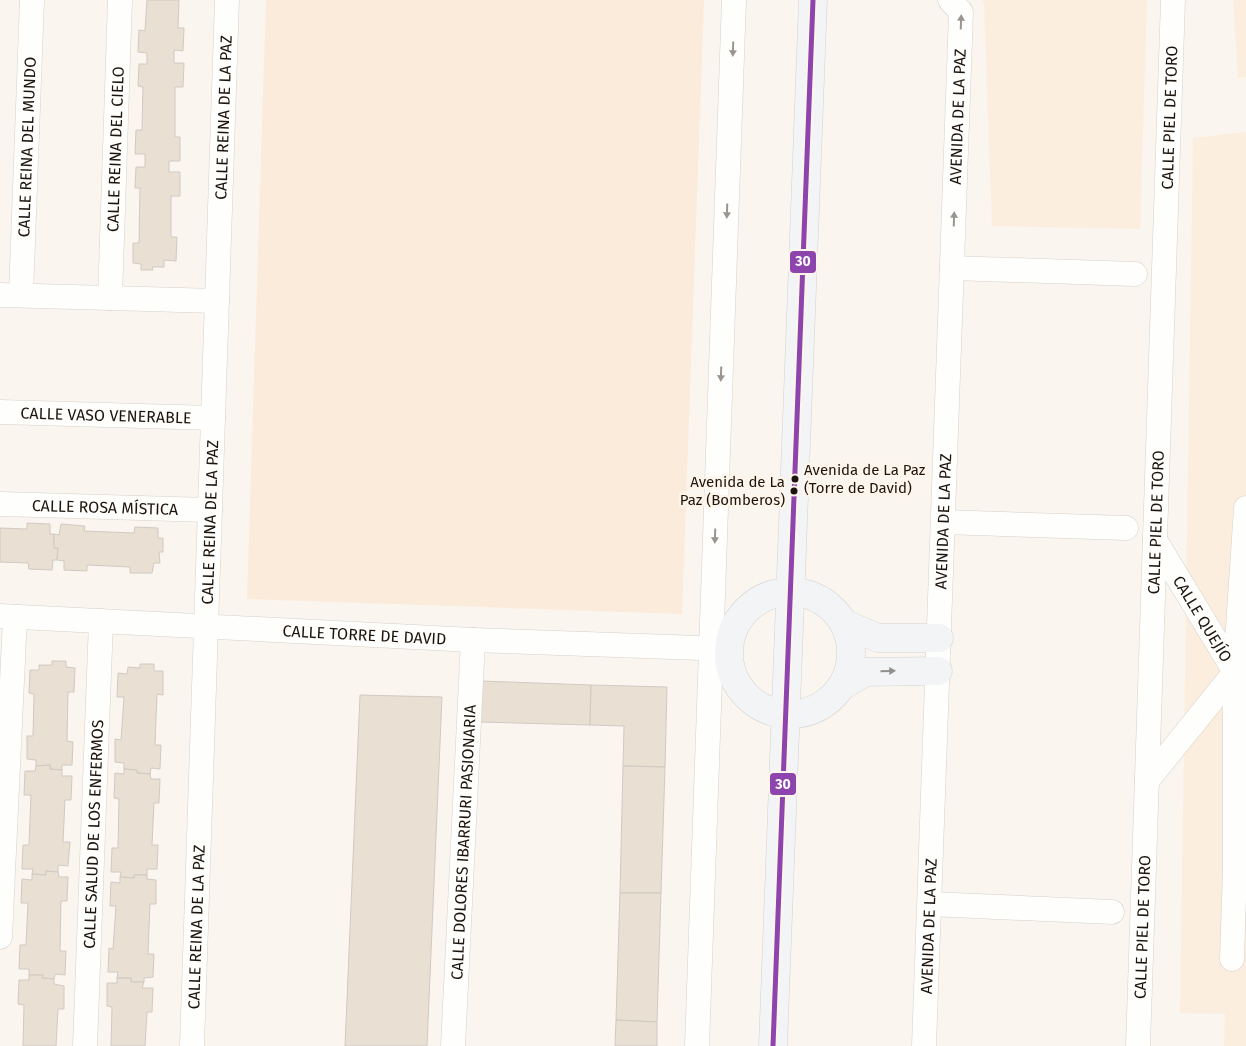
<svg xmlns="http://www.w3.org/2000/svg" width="1246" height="1046" viewBox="0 0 1246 1046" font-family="'Fira Sans',sans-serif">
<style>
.built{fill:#fceede}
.green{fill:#fbebda}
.building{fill:#e9dfd3;stroke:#d0cac3}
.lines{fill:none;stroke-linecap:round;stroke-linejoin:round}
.minor-casing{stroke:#d7d0c9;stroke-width:25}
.major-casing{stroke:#d5d1ce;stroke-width:29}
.minor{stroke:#fefefd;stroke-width:24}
.major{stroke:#f2f4f6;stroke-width:28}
.bus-1-casing{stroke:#fef5eb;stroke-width:9}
.bus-1{stroke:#8e44ad;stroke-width:5}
.oneway{fill:#999591}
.oneway2{fill:#92908d}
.bus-dot{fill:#1d150d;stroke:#fef5eb;stroke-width:2}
.labels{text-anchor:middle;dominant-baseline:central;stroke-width:5;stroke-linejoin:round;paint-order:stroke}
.bus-label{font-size:15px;fill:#1d150d;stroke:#fef5eb;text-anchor:start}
.street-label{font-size:16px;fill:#1d150d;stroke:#fef5eb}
.line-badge{stroke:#fef5eb;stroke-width:2}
.badge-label{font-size:14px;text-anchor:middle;font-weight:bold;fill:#fff}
</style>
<rect width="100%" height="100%" fill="#faf5ef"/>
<!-- built -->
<g class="built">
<polygon points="981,0 1147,0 1140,229 992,226 984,4"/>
<polygon points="1233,0 1246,0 1246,77 1238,78"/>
<polygon points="1246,132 1246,1046 1224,1046 1225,1014 1180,1013 1193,138"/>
</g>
<!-- green -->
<polygon class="green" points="266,0 704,0 682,614 247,599"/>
<!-- building -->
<g class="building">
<polygon points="147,0 179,0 178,28 184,28 183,51 174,50 174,63 184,63 183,87 175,87 175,137 180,137 180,161 169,161 169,172 180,172 180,196 171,196 171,237 177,237 176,261 164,260 164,267 152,267 153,270 141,270 141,264 133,263 133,243 139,243 140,188 135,188 136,167 145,167 145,154 135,154 136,130 142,130 143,87 138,86 139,64 147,64 147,53 138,52 139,30 145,31"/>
<polygon points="27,523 50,524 50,534 54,534 54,548 58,548 57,560 53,560 52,570 29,569 28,563 0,562 0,528 27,529"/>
<polygon points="61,524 85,526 84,531 134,533 135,527 158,528 158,538 163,538 163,552 159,552 160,563 154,563 152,573 130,573 130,567 87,565 87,571 64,570 64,561 57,560 58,548 54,548 54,534 59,535"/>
<polygon points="52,661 66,661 66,667 75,668 74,692 68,692 67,741 73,742 72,765 62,765 62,770 50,769 50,765 36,766 36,760 27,759 27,736 33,736 34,694 29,693 30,670 39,670 39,665 52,665"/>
<polygon points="140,664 154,664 154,671 163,671 163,695 157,694 155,745 161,745 160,769 151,768 150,774 137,773 137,770 124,769 124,763 115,762 115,739 121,740 124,697 117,697 118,673 127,674 128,667 140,668"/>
<polygon points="481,681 591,685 590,725 480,722"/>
<polygon points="591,685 667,687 665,767 623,766 624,726 590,725"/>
<polygon points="360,695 442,697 427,1046 345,1046"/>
<polygon points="50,765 50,769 62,770 62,776 72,776 71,800 65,800 63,842 70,842 68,866 58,865 58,872 46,871 46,875 32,874 33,869 22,869 23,845 29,845 31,795 24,795 25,771 35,771 36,766"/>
<polygon points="623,766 665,767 661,893 620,893"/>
<polygon points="124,769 137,770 137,773 150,774 151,779 160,779 159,803 154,803 152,845 158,845 157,869 147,869 147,875 134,875 134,878 120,877 121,872 111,872 112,848 118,848 119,799 114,798 115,773 124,774"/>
<polygon points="46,871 58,872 59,877 68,877 67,901 61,901 60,951 66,951 65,975 55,974 54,979 42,978 43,975 29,975 29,969 19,969 20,945 26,945 28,903 21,903 22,879 32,880 32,874 46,875"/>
<polygon points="134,875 147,875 147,879 156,880 156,904 150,904 148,954 154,954 153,977 144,978 144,982 131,982 131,978 117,978 118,972 108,972 109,948 113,949 116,906 110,906 111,882 120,883 120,877 134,878"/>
<polygon points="620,893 661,893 657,1022 616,1020"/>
<polygon points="29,975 43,975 42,978 54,979 54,984 64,986 64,1009 58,1009 56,1046 23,1046 24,1005 18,1004 19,980 29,980"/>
<polygon points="117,978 131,978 131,982 144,982 142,988 153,988 152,1012 147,1012 145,1046 111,1046 112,1007 107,1006 107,983 117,983"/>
<polygon points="616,1020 657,1022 657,1046 615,1046"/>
</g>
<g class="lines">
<!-- minor casing -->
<g class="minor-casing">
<g id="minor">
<polyline points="952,268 1135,274"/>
<polyline points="0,295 217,301"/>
<path id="s1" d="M21 295 32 0"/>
<path id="s2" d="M110 298 120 0"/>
<path id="s3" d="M0 412 213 418"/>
<path id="s4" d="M0 504 210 510"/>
<polyline points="943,522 1126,528"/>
<path id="s5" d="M1155 540 1235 672H1238"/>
<path id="s6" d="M0 616 473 640 729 649"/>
<polyline points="1147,781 1235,672"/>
<polyline points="930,904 1112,912"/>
<polyline points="0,937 15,617"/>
<polyline points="1232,959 1235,869 1235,672 1246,508"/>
<path id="s7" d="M85 1046 101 621"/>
<path id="s8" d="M192 1046 227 0"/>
<path id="s9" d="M453 1046 473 640"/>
<polyline points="697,1046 734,0"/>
<path id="s10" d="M924 1046 961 12 950 0"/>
<path id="s11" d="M1138 1046 1173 0"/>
</g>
</g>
<!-- major casing -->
<g class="major-casing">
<g id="major">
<circle cx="790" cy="653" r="61"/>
<polyline points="845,624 878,638 939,638"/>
<polyline points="843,685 866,672 938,671"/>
<polyline points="773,1046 813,0"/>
</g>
</g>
<!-- minor -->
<use href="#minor" class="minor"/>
<!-- major -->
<use href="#major" class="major"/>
<!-- bus-1 casing -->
<g class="bus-1-casing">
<polyline id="bus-1" points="773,1046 813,0"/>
</g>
<!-- bus-1 -->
<use href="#bus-1" class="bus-1"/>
</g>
<!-- one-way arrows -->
<defs><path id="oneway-solid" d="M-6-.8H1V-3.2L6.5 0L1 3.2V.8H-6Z" transform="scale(1.25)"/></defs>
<g class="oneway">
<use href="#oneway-solid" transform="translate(961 22) rotate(-88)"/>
<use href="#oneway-solid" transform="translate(733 49) rotate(92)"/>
<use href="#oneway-solid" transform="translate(727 211) rotate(92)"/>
<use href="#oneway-solid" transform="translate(954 219) rotate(-88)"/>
<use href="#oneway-solid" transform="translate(721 374) rotate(92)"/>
<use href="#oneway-solid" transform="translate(715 536) rotate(92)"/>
</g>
<use class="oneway2" href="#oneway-solid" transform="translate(888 671) rotate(-1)"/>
<!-- markers -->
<g class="bus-dot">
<circle cx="795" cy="479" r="4.5"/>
<circle cx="794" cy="491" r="4.5"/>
</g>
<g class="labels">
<!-- bus labels -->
<g class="bus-label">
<text x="804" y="470">Avenida de La Paz<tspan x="804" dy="18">(Torre de David)</tspan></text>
<text x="785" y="482" text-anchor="end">Avenida de La<tspan x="785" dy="18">Paz (Bomberos)</tspan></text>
</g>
<!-- street labels -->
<g class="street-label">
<text stroke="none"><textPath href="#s10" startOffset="930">AVENIDA DE LA PAZ</textPath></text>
<text stroke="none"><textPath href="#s8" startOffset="929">CALLE REINA DE LA PAZ</textPath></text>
<text stroke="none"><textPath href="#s11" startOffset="929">CALLE PIEL DE TORO</textPath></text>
<text stroke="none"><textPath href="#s1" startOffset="148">CALLE REINA DEL MUNDO</textPath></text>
<text stroke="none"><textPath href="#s2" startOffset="149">CALLE REINA DEL CIELO</textPath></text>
<text stroke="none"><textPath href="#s3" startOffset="106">CALLE VASO VENERABLE</textPath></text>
<text stroke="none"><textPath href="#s4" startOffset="105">CALLE ROSA MÍSTICA</textPath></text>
<text stroke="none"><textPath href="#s10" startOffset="525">AVENIDA DE LA PAZ</textPath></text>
<text stroke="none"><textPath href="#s8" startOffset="524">CALLE REINA DE LA PAZ</textPath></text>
<text stroke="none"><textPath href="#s11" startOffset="524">CALLE PIEL DE TORO</textPath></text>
<text stroke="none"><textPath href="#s5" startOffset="92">CALLE QUEJÍO</textPath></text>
<text stroke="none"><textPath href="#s6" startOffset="365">CALLE TORRE DE DAVID</textPath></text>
<text stroke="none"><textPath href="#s7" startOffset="212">CALLE SALUD DE LOS ENFERMOS</textPath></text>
<text stroke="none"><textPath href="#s9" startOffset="204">CALLE DOLORES IBARRURI PASIONARIA</textPath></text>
<text stroke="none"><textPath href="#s10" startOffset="120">AVENIDA DE LA PAZ</textPath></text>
<text stroke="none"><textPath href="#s8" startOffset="119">CALLE REINA DE LA PAZ</textPath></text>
<text stroke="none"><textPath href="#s11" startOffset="119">CALLE PIEL DE TORO</textPath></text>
</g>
</g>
<g class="line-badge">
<rect x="789" y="250" width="28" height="24" rx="5" fill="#8e44ad"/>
<rect x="769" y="772" width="28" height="24" rx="5" fill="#8e44ad"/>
</g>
<g class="badge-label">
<text x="803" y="266">30</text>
<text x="783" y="789">30</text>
</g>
</svg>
